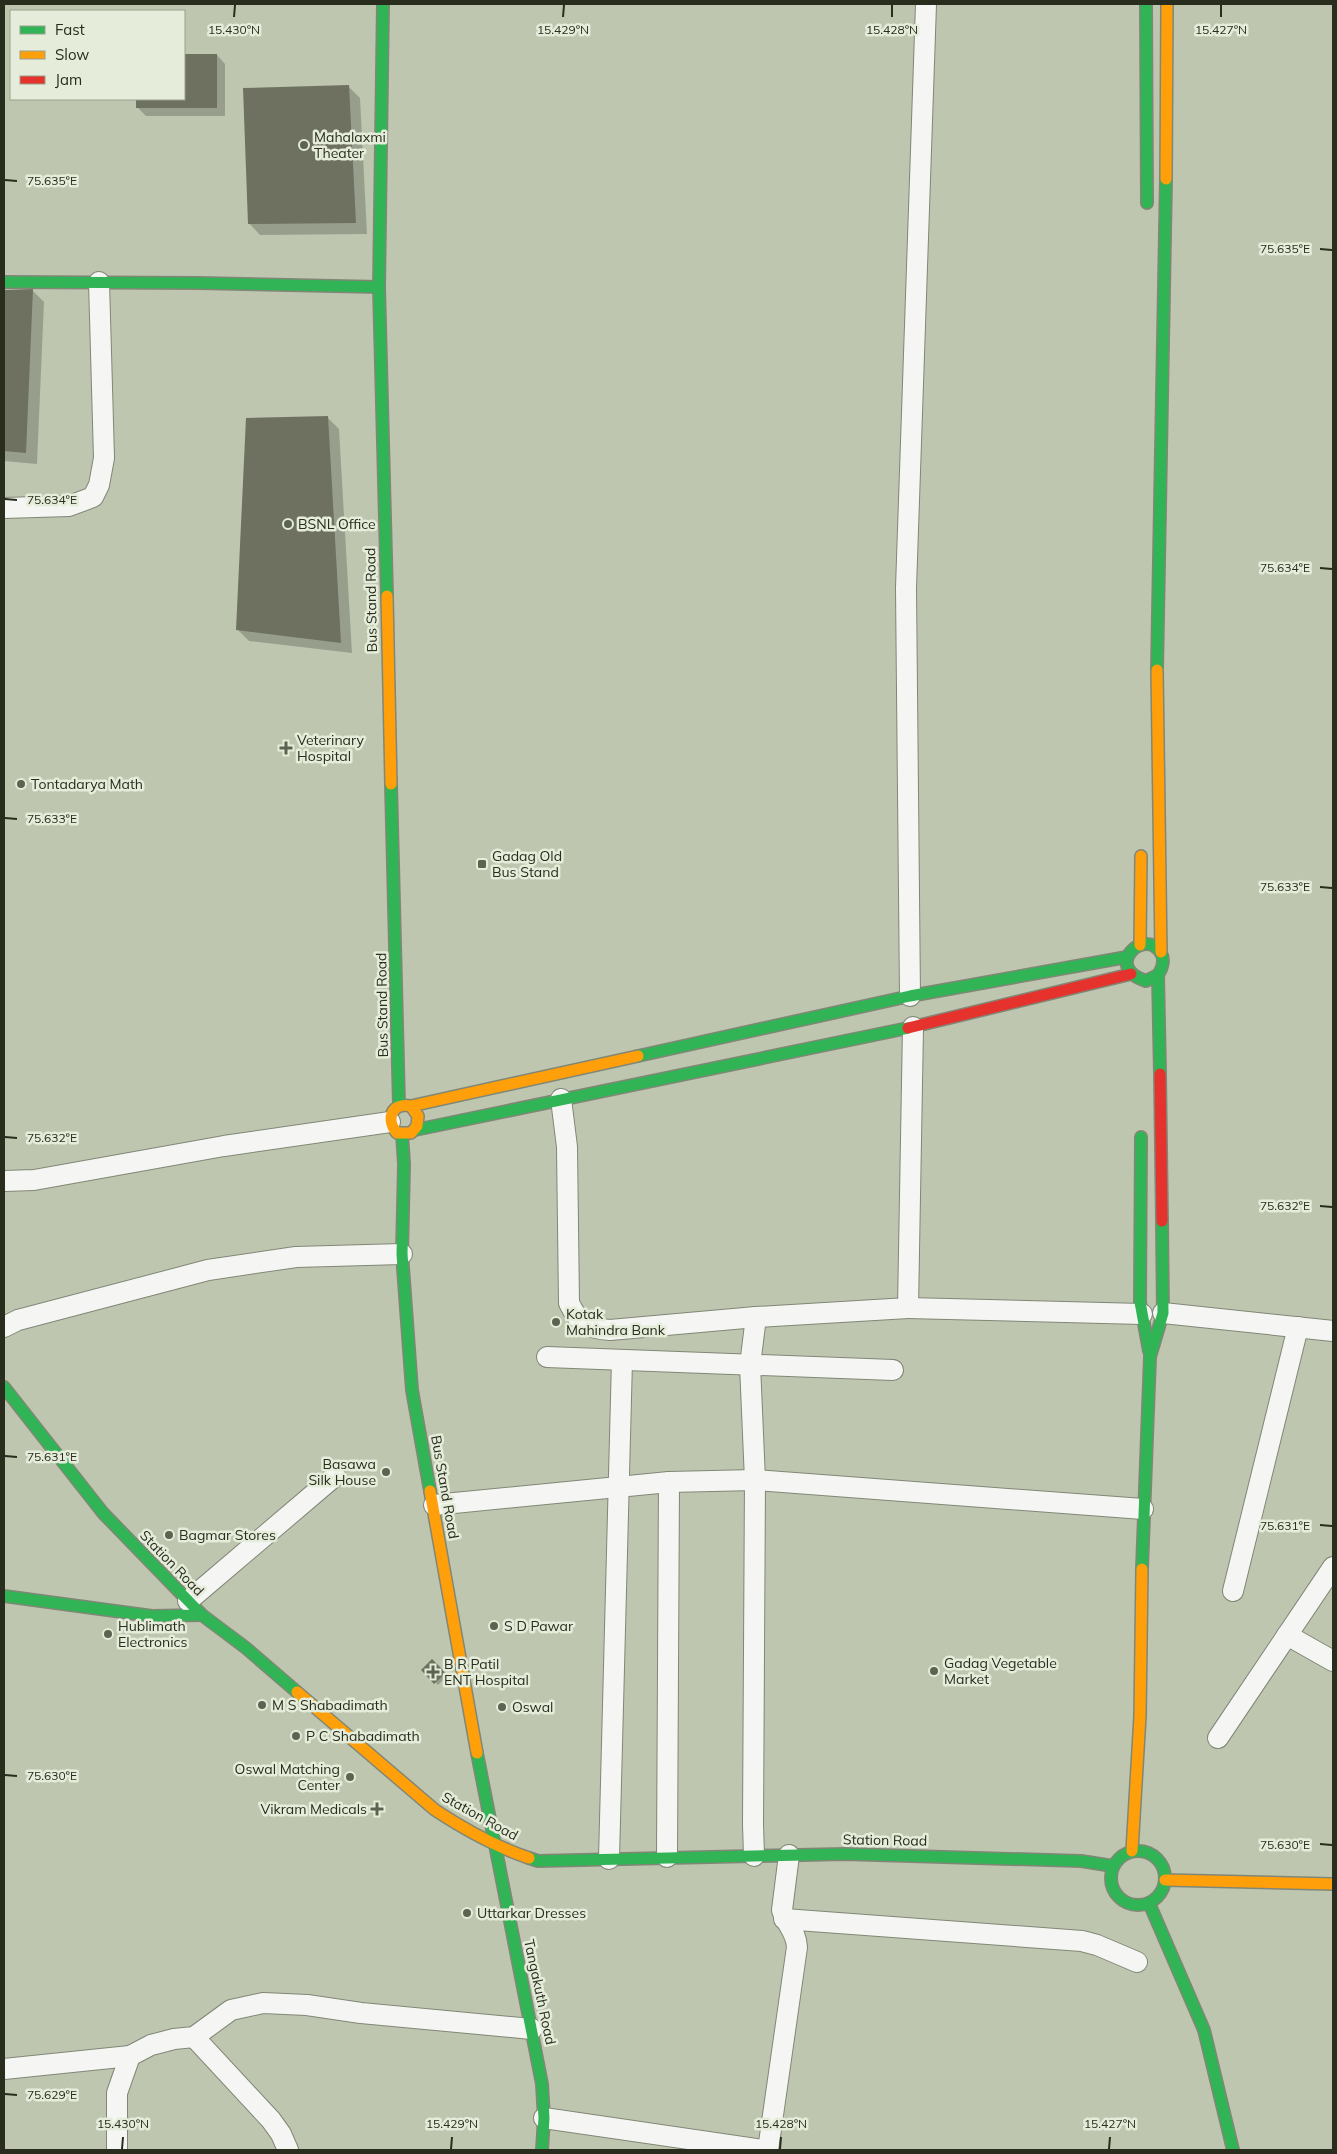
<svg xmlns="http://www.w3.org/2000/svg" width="1337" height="2154" viewBox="0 0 1337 2154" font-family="Mulish,sans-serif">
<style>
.shadow{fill:#0003}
.building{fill:#6e7160}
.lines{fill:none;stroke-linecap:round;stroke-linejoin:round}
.street-casing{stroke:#818776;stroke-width:22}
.fast-casing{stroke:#818776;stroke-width:14}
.slow-casing{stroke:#818776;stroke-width:14}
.jam-casing{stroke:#818776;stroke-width:14}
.street{stroke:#f5f6f3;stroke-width:20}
.fast{stroke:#30b455;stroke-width:11}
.slow{stroke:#ff9f0a;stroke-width:11}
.jam{stroke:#e5322d;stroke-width:11}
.ticks{fill:none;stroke:#282d1e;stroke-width:2}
.poi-dot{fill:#5c6351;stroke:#e5ecd9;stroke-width:2}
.labels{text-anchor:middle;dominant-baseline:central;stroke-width:5;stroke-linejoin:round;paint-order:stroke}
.poi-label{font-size:14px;fill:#282d1e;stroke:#e5ecd9;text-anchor:start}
.street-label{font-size:14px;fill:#282d1e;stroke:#e5ecd9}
.ticks-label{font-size:12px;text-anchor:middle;fill:#282d1e;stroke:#e5ecd9;stroke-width:5;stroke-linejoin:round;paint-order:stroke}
</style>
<rect width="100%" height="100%" fill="#bec6b0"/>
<!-- shadow -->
<g class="shadow">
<polygon points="184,55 217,55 225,64 225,116 146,116 137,107 137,99 184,99"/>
<polygon points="348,86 360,98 367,234 260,235 249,223"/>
<polygon points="4,291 33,291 44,302 37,464 4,461"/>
<polygon points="327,417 339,429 352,653 249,641 238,630"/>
<polygon points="432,1661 447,1676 438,1685 423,1670"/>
</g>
<!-- building -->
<g class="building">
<polygon points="184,54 217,54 217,108 136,108 136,99 184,99"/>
<polygon points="349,85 356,223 248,224 243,88"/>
<polygon points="33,289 26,453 4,451 4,290"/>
<polygon points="328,416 341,643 236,630 246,418"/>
<polygon points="432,1659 446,1673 434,1684 421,1670"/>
</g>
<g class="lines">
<!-- street casing -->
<g class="street-casing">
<g id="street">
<polyline points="4,508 69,506 93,497 99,485 104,458 99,282"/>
<polyline points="910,996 906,588 926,4"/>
<path d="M561 1099 567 1147 569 1303C580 1325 586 1328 610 1330L756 1317 908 1308 913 1027"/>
<polyline points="4,1181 34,1180 224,1146 390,1122"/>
<polyline points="908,1308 1142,1314"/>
<polyline points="1163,1313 1333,1331"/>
<polyline points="4,1327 18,1320 208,1270 296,1257 402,1254"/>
<polyline points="547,1357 893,1370"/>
<polyline points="434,1505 669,1482 755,1480 1143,1509"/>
<polyline points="1233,1591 1298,1327"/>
<polyline points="188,1601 335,1476"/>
<polyline points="1287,1635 1333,1661"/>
<polyline points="1218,1738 1333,1567"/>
<polyline points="754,1856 753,1824 755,1480 750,1365 756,1317"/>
<polyline points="667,1857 669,1482"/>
<polyline points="609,1859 622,1360"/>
<polyline points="784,1919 1082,1941 1097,1945 1137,1962"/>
<polyline points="194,2037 271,2120 281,2134 288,2150"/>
<polyline points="4,2069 130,2056 151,2045 174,2039 194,2037 231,2010 263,2003 307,2005 361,2013 532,2029"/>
<polyline points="544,2118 764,2150"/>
<polyline points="117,2150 117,2093 130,2056"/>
<path d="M768 2150 797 1947C796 1930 786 1925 782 1910L789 1855"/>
</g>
</g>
<!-- fast casing -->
<g class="fast-casing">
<g id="fast">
<polyline points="383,4 379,287 387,596"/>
<polyline points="1146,4 1147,203"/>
<polyline points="4,282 198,283 379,287"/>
<polyline points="1157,670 1166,179"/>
<polyline points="391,784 399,1105"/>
<path d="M1158 975 1146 981C1102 967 1145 926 1161 953 1165 960 1162 969 1158 975L1160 1074"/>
<polyline points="638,1056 910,996 1127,957"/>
<polyline points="415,1130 908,1028"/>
<polyline points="402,1134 404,1164 402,1254 412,1390 430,1491"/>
<polyline points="1141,1137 1140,1302 1149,1351"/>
<polyline points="4,1387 103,1513 202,1615 246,1648 297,1692"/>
<polyline points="1142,1569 1150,1357 1163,1313 1162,1221"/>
<polyline points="4,1596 152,1616 202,1615"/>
<polyline points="477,1753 542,2084 544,2118 542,2150"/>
<circle cx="1138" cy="1878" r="27"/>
<polyline points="529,1858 538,1861 844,1854 1081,1861 1113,1866"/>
<polyline points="1149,1903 1204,2030 1233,2150"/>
</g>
</g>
<!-- slow casing -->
<g class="slow-casing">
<g id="slow">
<polyline points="1166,179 1167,4"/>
<polyline points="387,596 391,784"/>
<polyline points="1157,670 1161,952"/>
<polyline points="1140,945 1141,856"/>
<path d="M411 1106 418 1116 417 1126 411 1133H397C385 1119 392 1102 411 1106L638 1056"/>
<polyline points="430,1491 477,1753"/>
<path d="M297 1692 435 1810C464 1829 496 1847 529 1858"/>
<polyline points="1132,1851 1140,1716 1142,1569"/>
<polyline points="1165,1880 1333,1884"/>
</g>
</g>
<!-- jam casing -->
<g class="jam-casing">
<g id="jam">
<polyline points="908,1028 1131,974"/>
<polyline points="1160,1074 1162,1221"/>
</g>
</g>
<!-- street -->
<use href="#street" class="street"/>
<!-- fast -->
<use href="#fast" class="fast"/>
<!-- slow -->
<use href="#slow" class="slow"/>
<!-- jam -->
<use href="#jam" class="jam"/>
</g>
<!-- ticks -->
<path class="ticks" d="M234 17 235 5M563 17 564 5M892 17V5M1221 17V5M5 180 17 181M1320 249 1332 250M5 499 17 500M1320 568 1332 569M5 818 17 819M1320 887 1332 888M5 1137 17 1138M1320 1206 1332 1207M5 1456 17 1457M1320 1525 1332 1526M5 1775 17 1776M1320 1844 1332 1845M5 2094 17 2095M122 2149 123 2137M451 2149 452 2137M780 2149 781 2137M1109 2149 1110 2137"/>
<!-- markers -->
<g class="poi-dot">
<circle cx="304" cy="145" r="5"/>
<circle cx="288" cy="524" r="5"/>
<path d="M283.5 740.5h5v5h5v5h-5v5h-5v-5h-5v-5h5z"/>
<circle cx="21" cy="784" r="5"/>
<rect x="477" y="859" width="10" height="10" rx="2.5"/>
<circle cx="556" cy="1322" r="5"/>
<circle cx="386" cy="1472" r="5"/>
<circle cx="169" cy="1535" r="5"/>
<circle cx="494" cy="1626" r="5"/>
<circle cx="108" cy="1634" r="5"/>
<circle cx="934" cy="1671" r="5"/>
<path d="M430.5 1664.5h5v5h5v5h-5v5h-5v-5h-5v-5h5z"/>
<circle cx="262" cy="1705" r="5"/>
<circle cx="502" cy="1707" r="5"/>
<circle cx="296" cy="1736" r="5"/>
<circle cx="350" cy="1777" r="5"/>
<path d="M374.5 1801.5h5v5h5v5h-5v5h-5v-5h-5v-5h5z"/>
<circle cx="467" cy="1913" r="5"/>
</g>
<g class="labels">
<!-- poi labels -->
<g class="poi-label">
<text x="314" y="137">Mahalaxmi<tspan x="314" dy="16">Theater</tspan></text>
<text x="298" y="524">BSNL Office</text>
<text x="297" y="740">Veterinary<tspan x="297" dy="16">Hospital</tspan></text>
<text x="31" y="784">Tontadarya Math</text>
<text x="492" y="856">Gadag Old<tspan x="492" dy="16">Bus Stand</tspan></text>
<text x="566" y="1314">Kotak<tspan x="566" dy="16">Mahindra Bank</tspan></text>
<text x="376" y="1464" text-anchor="end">Basawa<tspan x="376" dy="16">Silk House</tspan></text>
<text x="179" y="1535">Bagmar Stores</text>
<text x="118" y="1626">Hublimath<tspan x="118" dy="16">Electronics</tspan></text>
<text x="504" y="1626">S D Pawar</text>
<text x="944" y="1663">Gadag Vegetable<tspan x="944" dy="16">Market</tspan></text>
<text x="444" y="1664">B R Patil<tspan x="444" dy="16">ENT Hospital</tspan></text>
<text x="272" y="1705">M S Shabadimath</text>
<text x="512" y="1707">Oswal</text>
<text x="306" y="1736">P C Shabadimath</text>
<text x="340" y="1769" text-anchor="end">Oswal Matching<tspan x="340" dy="16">Center</tspan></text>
<text x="367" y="1809" text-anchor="end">Vikram Medicals</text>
<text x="477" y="1913">Uttarkar Dresses</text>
</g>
<!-- street labels -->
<g class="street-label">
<text transform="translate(371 600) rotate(-91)">Bus Stand Road</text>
<text transform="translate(382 1005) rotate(-91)">Bus Stand Road</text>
<text transform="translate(445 1487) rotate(80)">Bus Stand Road</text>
<text transform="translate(172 1563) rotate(46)">Station Road</text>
<text transform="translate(480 1816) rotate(29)">Station Road</text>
<text transform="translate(885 1840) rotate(1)">Station Road</text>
<text transform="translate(540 1992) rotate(78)">Tangakuth Road</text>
</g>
</g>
<g class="ticks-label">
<text x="234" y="34">15.430°N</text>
<text x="563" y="34">15.429°N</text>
<text x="892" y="34">15.428°N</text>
<text x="1221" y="34">15.427°N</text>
<text x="52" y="185">75.635°E</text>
<text x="1285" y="253">75.635°E</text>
<text x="52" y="504">75.634°E</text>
<text x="1285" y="572">75.634°E</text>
<text x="52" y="823">75.633°E</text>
<text x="1285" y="891">75.633°E</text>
<text x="52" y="1142">75.632°E</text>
<text x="1285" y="1210">75.632°E</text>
<text x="52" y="1461">75.631°E</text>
<text x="1285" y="1530">75.631°E</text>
<text x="52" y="1780">75.630°E</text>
<text x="1285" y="1849">75.630°E</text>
<text x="52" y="2099">75.629°E</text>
<text x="123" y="2128">15.430°N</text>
<text x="452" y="2128">15.429°N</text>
<text x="781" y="2128">15.428°N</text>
<text x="1110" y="2128">15.427°N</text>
</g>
<!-- border -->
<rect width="1337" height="2154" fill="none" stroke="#282d1e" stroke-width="10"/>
<!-- legend -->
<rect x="10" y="10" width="175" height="90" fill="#e5ecd9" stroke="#99a08e"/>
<rect x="20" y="26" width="25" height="8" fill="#30b455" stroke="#99a08e"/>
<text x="55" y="35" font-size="15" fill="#282d1e">Fast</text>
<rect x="20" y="51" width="25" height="8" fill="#ff9f0a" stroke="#99a08e"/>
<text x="55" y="60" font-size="15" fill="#282d1e">Slow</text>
<rect x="20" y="76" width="25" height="8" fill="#e5322d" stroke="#99a08e"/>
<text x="55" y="85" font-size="15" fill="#282d1e">Jam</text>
</svg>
